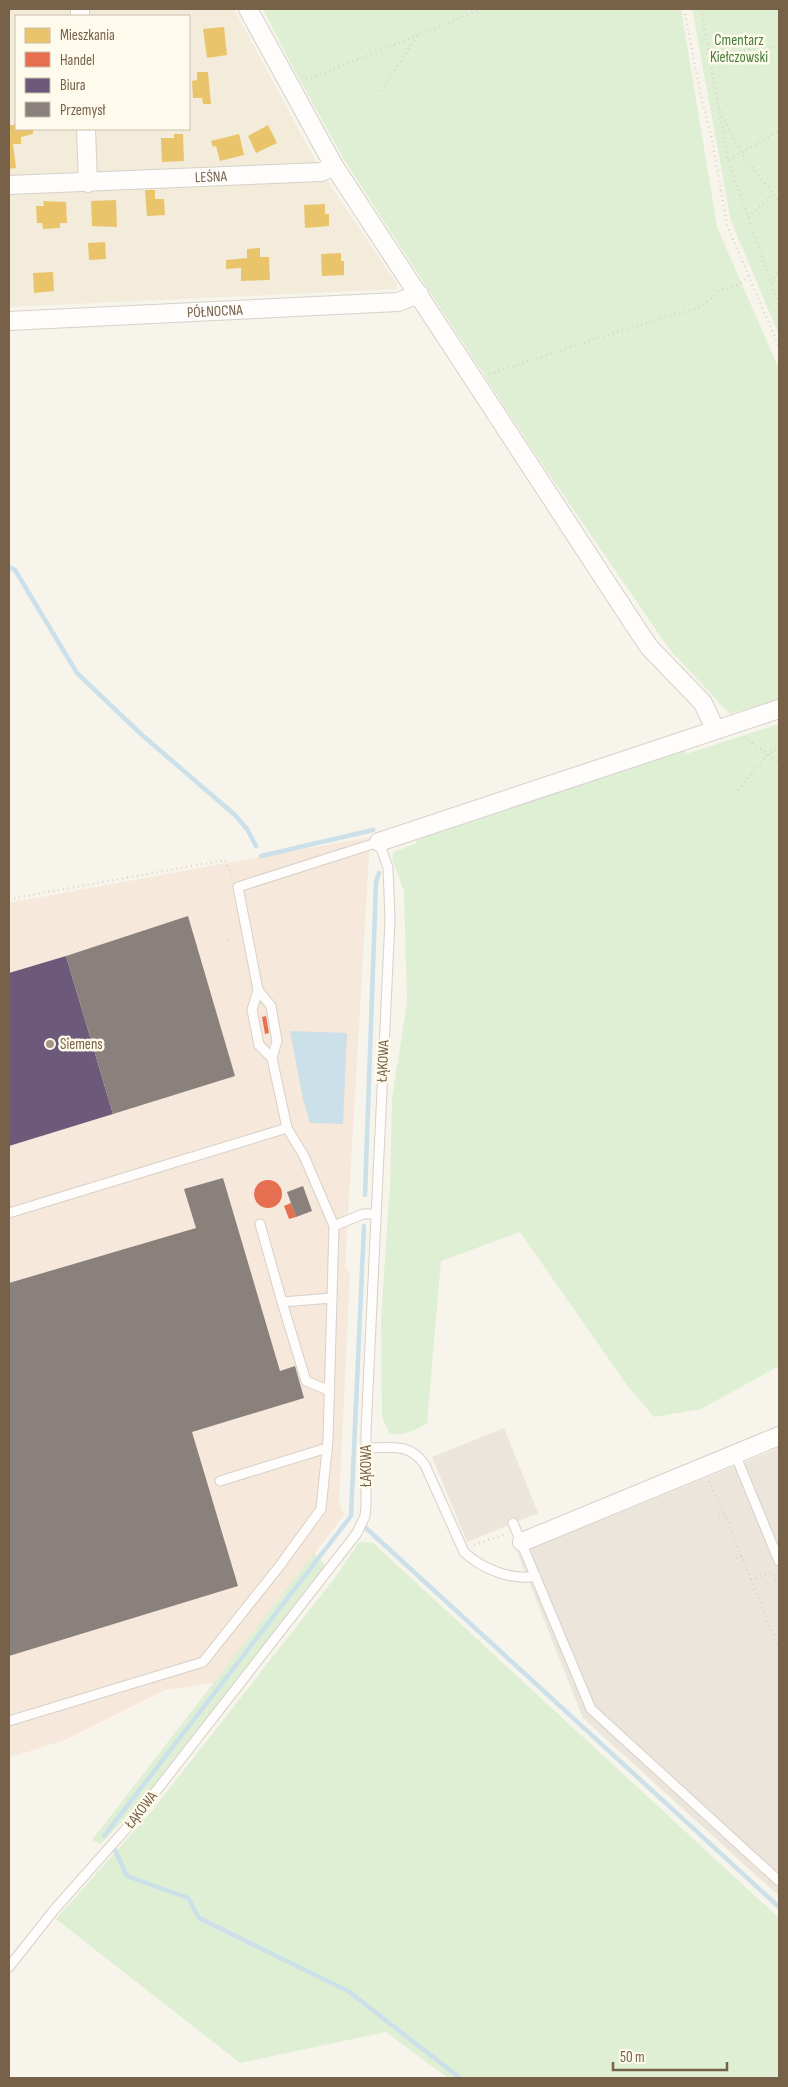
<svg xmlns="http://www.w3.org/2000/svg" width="788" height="2087" viewBox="0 0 788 2087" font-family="'Sofia Sans Condensed',sans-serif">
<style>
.residential{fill:#f3ecdb}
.commercial{fill:#f6e8db}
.industrial{fill:#ebe5db}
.green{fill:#dfefd4}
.water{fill:#cbe0e9}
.homes{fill:#e9c46a}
.shops{fill:#e76f51}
.offices{fill:#6d597a}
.industry{fill:#8a817c}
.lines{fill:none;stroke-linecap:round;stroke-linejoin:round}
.stream{stroke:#cbe0e9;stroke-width:4.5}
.lane-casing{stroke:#d6d1c9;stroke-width:11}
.street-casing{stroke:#d6d1c9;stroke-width:20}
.path{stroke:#dad4cd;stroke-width:2.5;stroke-dasharray:1 4;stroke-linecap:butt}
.lane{stroke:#fefdfc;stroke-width:9}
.street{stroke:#fefdfc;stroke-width:18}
.poi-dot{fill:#a49582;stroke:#fffbec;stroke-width:2}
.labels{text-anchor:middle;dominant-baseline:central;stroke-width:5;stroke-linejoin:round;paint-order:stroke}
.park-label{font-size:15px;fill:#477d40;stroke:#fffbec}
.street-label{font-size:15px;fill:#776249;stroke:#fffbec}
.poi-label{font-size:15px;fill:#776249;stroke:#fffbec;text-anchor:start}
</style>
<rect width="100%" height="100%" fill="#f7f4eb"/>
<!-- residential -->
<g class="residential">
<polygon points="9,9 72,9 73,16 16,16 16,129 78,129 80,175 9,176"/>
<polygon points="88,9 234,9 317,164 101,175 97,171 95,129 189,129 189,16 89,16"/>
<polygon points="326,179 397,284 397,289 9,307 9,189 81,190 203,187"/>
</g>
<!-- commercial -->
<polygon class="commercial" points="370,837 345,1266 350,1274 339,1502 344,1515 214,1683 165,1690 67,1739 9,1758 9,903"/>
<!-- industrial -->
<g class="industrial">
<polygon points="504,1428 538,1513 467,1542 432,1457"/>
<polygon points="779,1448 779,1896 583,1718 518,1554"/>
</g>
<!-- green -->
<g class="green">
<polygon points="263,9 681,9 717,227 779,369 779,699 730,714 670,650 540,461 346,163 292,66"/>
<polygon points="692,9 779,9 779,335 731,221"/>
<path d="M779 724V1366L701 1409 654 1417 629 1388 520 1232 441 1261 427 1423C417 1430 402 1437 389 1433L382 1417 381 1319 390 1186 392 1098 407 1003 404 891 392 859 394 852 417 843 415 839 685 748 686 754Z"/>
<polygon points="359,1542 373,1543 779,1918 779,2078 448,2078 386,2032 240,2063 56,1919 151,1812 337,1575"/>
<polygon points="314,1553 325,1565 150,1791 101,1844 92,1840"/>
</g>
<!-- water -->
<polygon class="water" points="290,1031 347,1033 343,1124 310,1123 303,1099"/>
<!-- homes -->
<g class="homes">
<polygon points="224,27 227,55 207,58 203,29"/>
<polygon points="197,72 208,72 211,104 203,104 202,98 193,98 192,81 197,80"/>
<polygon points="9,125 16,125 16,129 33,129 33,134 21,137 21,144 13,144 16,168 9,169"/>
<polygon points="268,125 277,143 256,153 248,136"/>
<polygon points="174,134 183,134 184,161 162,162 161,138 174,138"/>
<polygon points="239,134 244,155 220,161 216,146 213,147 211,141"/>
<polygon points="145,190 155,190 155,199 164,199 165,215 147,216"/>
<polygon points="116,200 117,227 92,226 91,201"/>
<polygon points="43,201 66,202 67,223 60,223 60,228 43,229 42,223 37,223 36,206 44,206"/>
<polygon points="325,204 325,214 329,214 329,226 305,228 304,205"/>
<polygon points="105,242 106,259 89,260 88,243"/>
<polygon points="260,248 260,257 269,257 270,280 241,281 241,268 226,269 226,260 247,258 247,249"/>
<polygon points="341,253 341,261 344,261 344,275 322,276 321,254"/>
<polygon points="53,272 54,291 34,293 33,273"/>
</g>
<!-- shops -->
<g class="shops">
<polygon points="266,1016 269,1033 265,1034 262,1017"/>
<circle cx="268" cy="1194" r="14"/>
<polygon points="291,1203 296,1217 289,1219 284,1206"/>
</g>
<!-- offices -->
<polygon class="offices" points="66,956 113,1114 9,1146 9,973"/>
<!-- industry -->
<g class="industry">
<polygon points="188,916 235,1076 113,1114 66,956"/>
<polygon points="223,1178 280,1371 295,1366 304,1398 192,1432 238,1586 9,1656 9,1283 196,1228 184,1189"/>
<polygon points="303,1186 312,1211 296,1217 287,1192"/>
</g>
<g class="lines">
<!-- stream -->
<g class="stream">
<polyline points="9,567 15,570 77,673 142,735 235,815 247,829 256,846"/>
<polyline points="261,856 373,830"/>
<polyline points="365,1195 376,882 379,873"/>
<polyline points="366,1528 779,1907"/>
<polyline points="104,1836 351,1516 364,1226"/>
<polyline points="115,1850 127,1876 188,1898 199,1918 348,1991 460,2078"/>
</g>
<!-- lane casing -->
<g class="lane-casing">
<g id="lane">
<polyline points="287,1128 304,1156 334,1226 363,1214 376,1214"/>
<polyline points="9,1213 287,1128 272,1058 277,1041 271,1006 258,990"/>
<polyline points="260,1224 282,1302"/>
<polyline points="330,1391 306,1381 282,1302 332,1298"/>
<path d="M366 1448C391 1448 409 1442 425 1465L464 1552C482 1569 512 1581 536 1576"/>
<polyline points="735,1454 779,1561"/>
<polyline points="220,1481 327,1448"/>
<polyline points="513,1523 591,1709 779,1881"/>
<polyline points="9,1721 203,1662 278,1568 321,1509 328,1440 334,1226"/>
<polyline points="9,1967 54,1910 132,1822 357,1533 365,1516 366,1505 366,1431 390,920 388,868 379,842 238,887 258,990 252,1010 259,1045 272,1058"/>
</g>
</g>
<!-- street casing -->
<g class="street-casing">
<g id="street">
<polyline points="80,9 80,16"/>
<polyline points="248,9 334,166 631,620 649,647 703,703 715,729"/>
<polyline points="86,129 88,183"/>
<path id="s1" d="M9 185 321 172 334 166"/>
<path id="s2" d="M9 321 398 302 419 294"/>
<polyline points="379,842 779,709"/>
<polyline points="522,1542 779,1436"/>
</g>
</g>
<!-- path -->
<g class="path">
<polyline points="684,9 701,96 713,144 727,225 779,347"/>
<polyline points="701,9 728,160 779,305"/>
<polyline points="709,54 779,46"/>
<polyline points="306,80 418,35"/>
<polyline points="381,91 418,35 481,9"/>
<polyline points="720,111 741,153 779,201"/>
<polyline points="729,160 779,131"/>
<polyline points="748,217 773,194"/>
<polyline points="771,282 779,271"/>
<polyline points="489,374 629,328 697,308 714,297 719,290 738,285 749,276"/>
<polyline points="744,737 779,762"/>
<polyline points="738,790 768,754 779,748"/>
<polyline points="9,899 225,860 233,877"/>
<polyline points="228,940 232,938"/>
<polyline points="709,1481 725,1515"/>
<polyline points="719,1518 725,1515 751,1580"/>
<polyline points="474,1545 506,1534"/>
<polyline points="736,1558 742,1556"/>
<polyline points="779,1589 772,1572 751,1580 779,1649"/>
</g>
<!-- lane -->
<use href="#lane" class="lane"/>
<!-- street -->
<use href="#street" class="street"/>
</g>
<!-- markers -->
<circle class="poi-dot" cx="50" cy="1044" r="5"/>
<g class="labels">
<!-- park labels -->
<g class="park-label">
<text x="739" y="40">Cmentarz<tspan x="739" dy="17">Kiełczowski</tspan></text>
</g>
<!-- street labels -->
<g class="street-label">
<text stroke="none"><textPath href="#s1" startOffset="202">LEŚNA</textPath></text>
<text stroke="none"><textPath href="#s2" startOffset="206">PÓŁNOCNA</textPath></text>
<text transform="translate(383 1061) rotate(-87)">ŁĄKOWA</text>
<text transform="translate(366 1466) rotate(-90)">ŁĄKOWA</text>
<text transform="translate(141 1810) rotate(-52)">ŁĄKOWA</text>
</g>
<!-- poi labels -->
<g class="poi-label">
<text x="60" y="1044">Siemens</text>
</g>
</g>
<!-- border -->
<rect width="788" height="2087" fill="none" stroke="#776249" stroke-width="20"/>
<!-- legend -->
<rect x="15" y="15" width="175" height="115" fill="#fffbec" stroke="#c9beab"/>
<rect x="25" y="28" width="25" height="15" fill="#e9c46a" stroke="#c9beab"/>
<text x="60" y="40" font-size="15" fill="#776249">Mieszkania</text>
<rect x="25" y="52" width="25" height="15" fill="#e76f51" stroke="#c9beab"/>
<text x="60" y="65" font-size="15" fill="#776249">Handel</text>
<rect x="25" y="78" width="25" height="15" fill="#6d597a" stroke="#c9beab"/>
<text x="60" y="90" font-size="15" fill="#776249">Biura</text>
<rect x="25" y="102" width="25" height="15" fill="#8a817c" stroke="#c9beab"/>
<text x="60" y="115" font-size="15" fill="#776249">Przemysł</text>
<!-- scale -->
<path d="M613 2062v8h114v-8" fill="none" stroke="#776249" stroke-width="2.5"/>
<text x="620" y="2062" font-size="15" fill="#776249" stroke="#fffbec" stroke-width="4" paint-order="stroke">50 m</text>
</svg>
